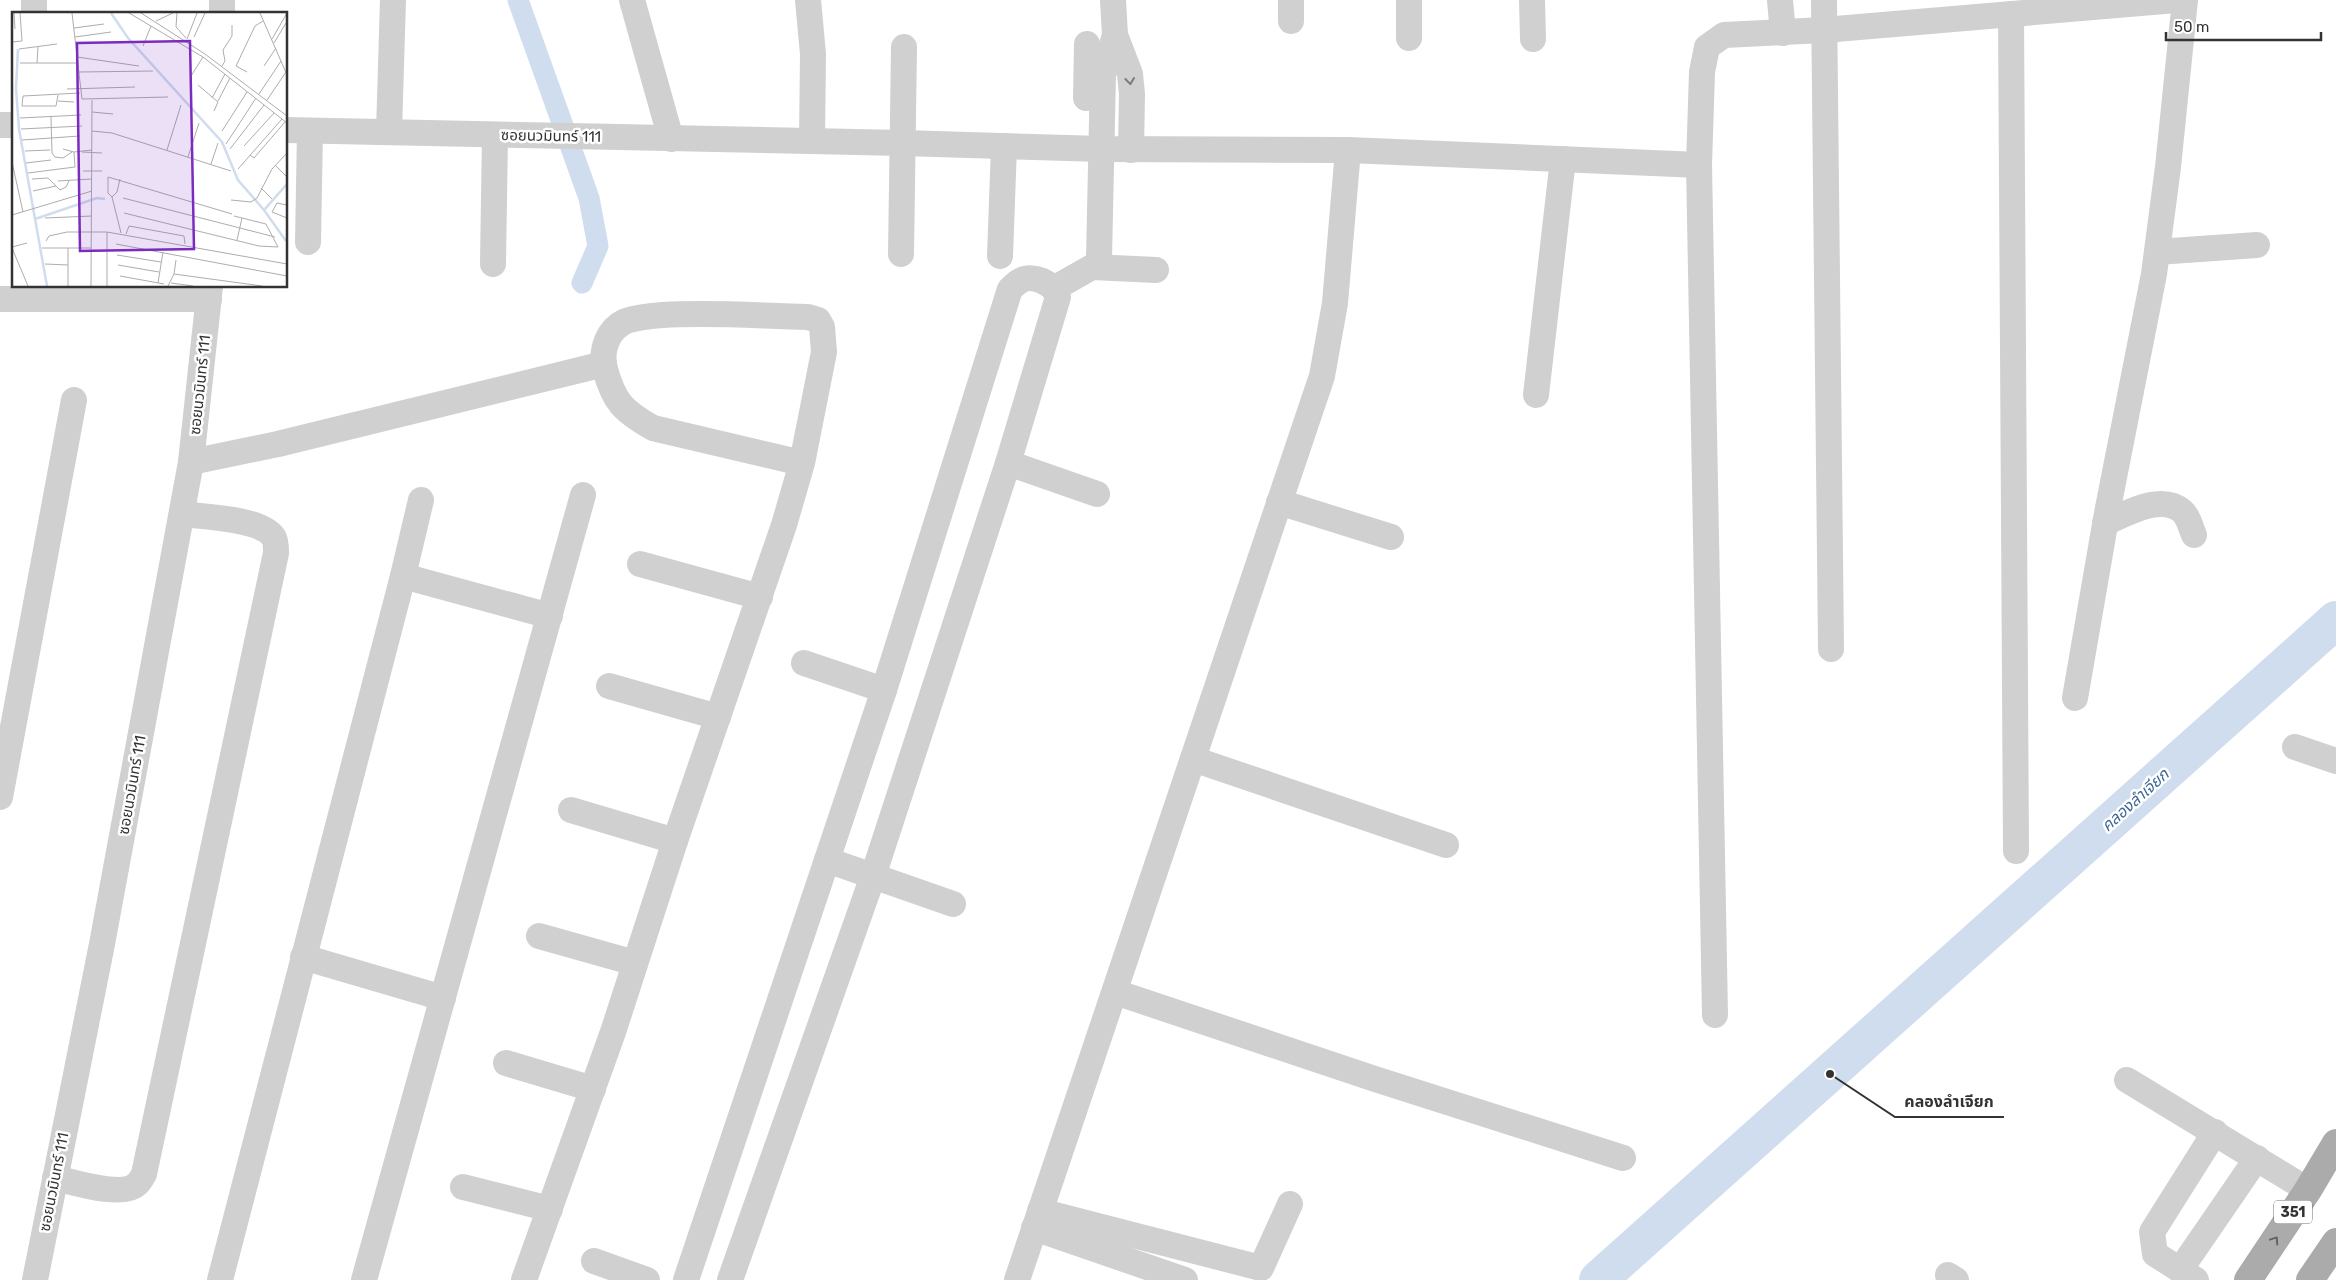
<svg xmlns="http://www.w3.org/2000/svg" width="2336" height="1280" viewBox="0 0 2336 1280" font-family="Rubik,'Noto Sans Thai',sans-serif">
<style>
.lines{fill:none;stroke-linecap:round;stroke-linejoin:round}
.canal{stroke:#cfddee;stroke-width:21}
.river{stroke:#cfddee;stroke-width:38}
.minor{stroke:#d0d0d0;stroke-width:26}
.major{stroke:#ababab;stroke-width:28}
.oneway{stroke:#7a7a7a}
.oneway2{stroke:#636363}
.labels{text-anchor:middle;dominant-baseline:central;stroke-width:5;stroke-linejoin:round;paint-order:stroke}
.shield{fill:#fff;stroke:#707070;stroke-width:1}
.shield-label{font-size:14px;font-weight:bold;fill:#333}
.street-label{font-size:15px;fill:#333;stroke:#fff}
.water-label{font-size:16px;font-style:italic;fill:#406896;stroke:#fff}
.inset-river{fill:none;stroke:#cfddee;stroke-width:2.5}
.inset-road{fill:none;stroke:#adadad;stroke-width:1}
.view{fill:#7b2cbf;fill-opacity:0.15;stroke:#7b2cbf;stroke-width:2.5}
.inset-edge{fill:none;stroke:#333;stroke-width:2.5}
.leader{fill:none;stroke:#333;stroke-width:2}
.callout-dot{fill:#333;stroke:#fff;stroke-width:2}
.callout-label{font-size:16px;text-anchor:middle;font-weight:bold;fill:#333;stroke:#fff;stroke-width:5;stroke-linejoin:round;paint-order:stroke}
</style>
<rect width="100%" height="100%" fill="#fff"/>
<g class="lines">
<!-- canal -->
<polyline class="canal" points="518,0 589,198 598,246 582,283"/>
<!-- river -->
<polyline class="river" points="1598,1280 2336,620"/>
<!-- minor -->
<g class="minor">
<polyline points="632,0 671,139"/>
<polyline points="808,0 813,54 812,141"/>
<polyline points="1113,0 1115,35 1130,74 1132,94 1131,150"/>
<polyline points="1291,0 1291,21"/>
<polyline points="1409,0 1409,38"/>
<polyline points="1532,0 1533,39"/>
<polyline points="1780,0 1783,33"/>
<polyline points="1824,0 1831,649"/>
<polyline points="34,14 34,0"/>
<polyline points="222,14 222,0"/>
<polyline points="2011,14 2016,851"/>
<polyline points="1086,98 1087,44"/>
<polyline points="0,125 14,125"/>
<polyline points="286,130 903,143 1102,149 1348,150 1699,165"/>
<polyline points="389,132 393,0"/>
<polyline points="308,242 310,131"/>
<polyline points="2157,252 2257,245"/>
<polyline points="901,254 904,47"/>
<polyline points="1000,256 1004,146"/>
<polyline points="1099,259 1103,74 1115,35"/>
<polyline points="493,264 495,135"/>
<polyline points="1055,288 1092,267 1156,270"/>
<polyline points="0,299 209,299"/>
<polyline points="1536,395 1563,159"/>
<polyline points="191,462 278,444 604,364"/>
<polyline points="1008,463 1097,494"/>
<polyline points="1279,502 1391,537"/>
<path d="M2105 523C2126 514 2161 493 2182 511 2188 516 2191 528 2194 535"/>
<polyline points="640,564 760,597"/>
<polyline points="403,576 550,616"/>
<polyline points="804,663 884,690"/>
<polyline points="609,686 718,717"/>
<polyline points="2075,698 2107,513 2154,274 2168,167 2185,0"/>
<polyline points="2295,747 2336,761"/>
<polyline points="1193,759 1446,845"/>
<polyline points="0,797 74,400"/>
<polyline points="571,810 675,841"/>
<polyline points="827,860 953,904"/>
<polyline points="539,936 635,963"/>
<polyline points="303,957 443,998"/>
<polyline points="1115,992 1375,1079 1623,1158"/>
<polyline points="1715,1015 1699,165 1702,72 1707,47 1724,35 1824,30 2176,0"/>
<polyline points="506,1063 593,1089"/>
<polyline points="2127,1080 2308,1190"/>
<path d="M55 1178C73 1182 123 1198 137 1184 140 1182 142 1177 144 1174L276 553C276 548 276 541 274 538 262 518 203 517 182 514"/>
<polyline points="463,1187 550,1209"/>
<polyline points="1040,1211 1261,1268 1290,1204"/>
<polyline points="1034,1228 1185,1280"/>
<polyline points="594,1261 647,1280"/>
<polyline points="2180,1270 2257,1158"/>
<polyline points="1948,1275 1956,1280"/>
<polyline points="35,1280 102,944 191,462 210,286"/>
<polyline points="220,1280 403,576 421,500"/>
<polyline points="364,1280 583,495"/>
<path d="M524 1280 613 1032 675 841 784 525 802 463 824 352 822 327 818 320 808 317C760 316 711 312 663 315 651 316 638 317 626 321 608 329 600 350 605 369 614 402 623 411 653 428L802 463"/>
<path d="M686 1280 884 690 1010 289C1013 287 1016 283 1020 281 1032 273 1054 283 1058 297L1008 463 873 876 730 1280"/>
<polyline points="1017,1280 1322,376 1335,303 1348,150"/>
<polyline points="2196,1280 2155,1254 2152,1232 2215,1132"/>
</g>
<!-- major -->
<g class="major">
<polyline points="2248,1280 2308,1190 2336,1143"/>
<polyline points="2310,1280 2336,1242"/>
</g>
</g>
<!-- one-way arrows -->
<defs><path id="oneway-chevron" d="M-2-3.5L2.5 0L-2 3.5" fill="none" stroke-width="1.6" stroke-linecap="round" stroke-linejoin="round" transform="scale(1.25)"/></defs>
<use class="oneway" href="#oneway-chevron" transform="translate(1130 81) rotate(83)"/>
<use class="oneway2" href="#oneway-chevron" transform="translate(2275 1240) rotate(-56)"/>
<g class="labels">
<!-- shield labels -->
<rect class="shield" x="2274" y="1200.5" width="38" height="23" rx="4"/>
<g class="shield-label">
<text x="2293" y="1212">351</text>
</g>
<!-- street labels -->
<g class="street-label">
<text transform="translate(551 136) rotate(1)">ซอยนวมินทร์ 111</text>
<text transform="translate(200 385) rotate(-84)">ซอยนวมินทร์ 111</text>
<text transform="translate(132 785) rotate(-80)">ซอยนวมินทร์ 111</text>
<text transform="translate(54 1182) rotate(-79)">ซอยนวมินทร์ 111</text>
</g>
<!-- water labels -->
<g class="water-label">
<text transform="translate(2135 800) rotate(-42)">คลองลำเจียก</text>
</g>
</g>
<!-- overview -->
<g transform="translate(12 12)">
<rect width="275" height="275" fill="#fff"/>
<path class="inset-river" d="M99 1 116 26 210 130 226 168 252 198 275 172M6 37 4 76 7 117 35 274M252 198 274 229M23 207 85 186 93 187"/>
<path class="inset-road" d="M2 1 3 17M60 1 70 87 156 85M117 1 191 45 275 111M129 1 193 42 275 104M165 1 164 15 174 26M248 1 275 63M144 9 161 1M62 16 92 12M63 25 99 20M182 25 193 1M175 27 185 1M260 27 275 1M0 30 10 29 8 1M262 31 274 11M131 34 139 14M7 37 45 32M65 45 127 54M8 51H66M25 51 26 35M210 54 213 49 211 38 220 24V13M252 54 264 36M67 60 141 59M235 60 224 54 243 14 251 9M179 64 191 45M186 73 206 90 202 99M55 77 123 75M247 82 269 49M46 83 44 94H10L11 84 68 81M200 86 213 62M255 88 274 60M46 89 62 90M206 89 218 66M80 100 101 102M39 105 40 141 43 145 51 146 60 140M8 106 69 103M9 117 70 114M80 119 100 121 219 159M210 119 235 80M10 128 68 124M214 132 244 86M232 134 262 101M218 137 252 93M155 138 169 93M13 139 38 138M62 140 80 138M70 140 90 141M238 143 242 146 273 110M176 145 187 111M0 150 11 200M14 151 39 148M199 152 206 131M263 153 275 165M226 157 270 107M71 159H90M16 161 63 155 62 140 51 137M20 167 36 166 48 178 54 175 57 169M46 169 80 167M249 176 260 187M21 179 44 174M100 185 105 180 108 167M111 186 263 225M219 188 239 190 245 186 260 157 275 141M275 193 265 191 260 200 275 206M112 201 247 234 266 235 254 212 222 204M0 203 80 179M33 206 80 204M95 220V274M109 221 100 185 96 181V165L220 202M114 222 117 214 172 224 173 232M225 228 230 206M34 229 37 224 55 220H95L275 252M104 232 275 264M0 235 15 231M0 236 16 274M30 236H79M105 243 149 250M33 252 56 253M106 253 147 260M162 262 250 274M108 264 152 272M146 271 151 240M159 271 181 274M56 274V236M79 274 80 88M156 274 162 262 164 248"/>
<path class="view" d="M178 29 182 237 68 239 65 31Z"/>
<rect width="275" height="275" class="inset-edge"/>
</g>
<!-- callouts -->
<path class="leader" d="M1830 1074L1895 1117H2004"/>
<circle class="callout-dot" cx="1830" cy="1074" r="5"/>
<g class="callout-label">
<text x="1949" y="1107">คลองลำเจียก</text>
</g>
<!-- scale -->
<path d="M2166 32v8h155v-8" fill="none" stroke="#333333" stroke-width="2.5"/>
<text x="2174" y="32" font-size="15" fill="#333333" stroke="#ffffff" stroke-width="4" paint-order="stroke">50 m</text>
</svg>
